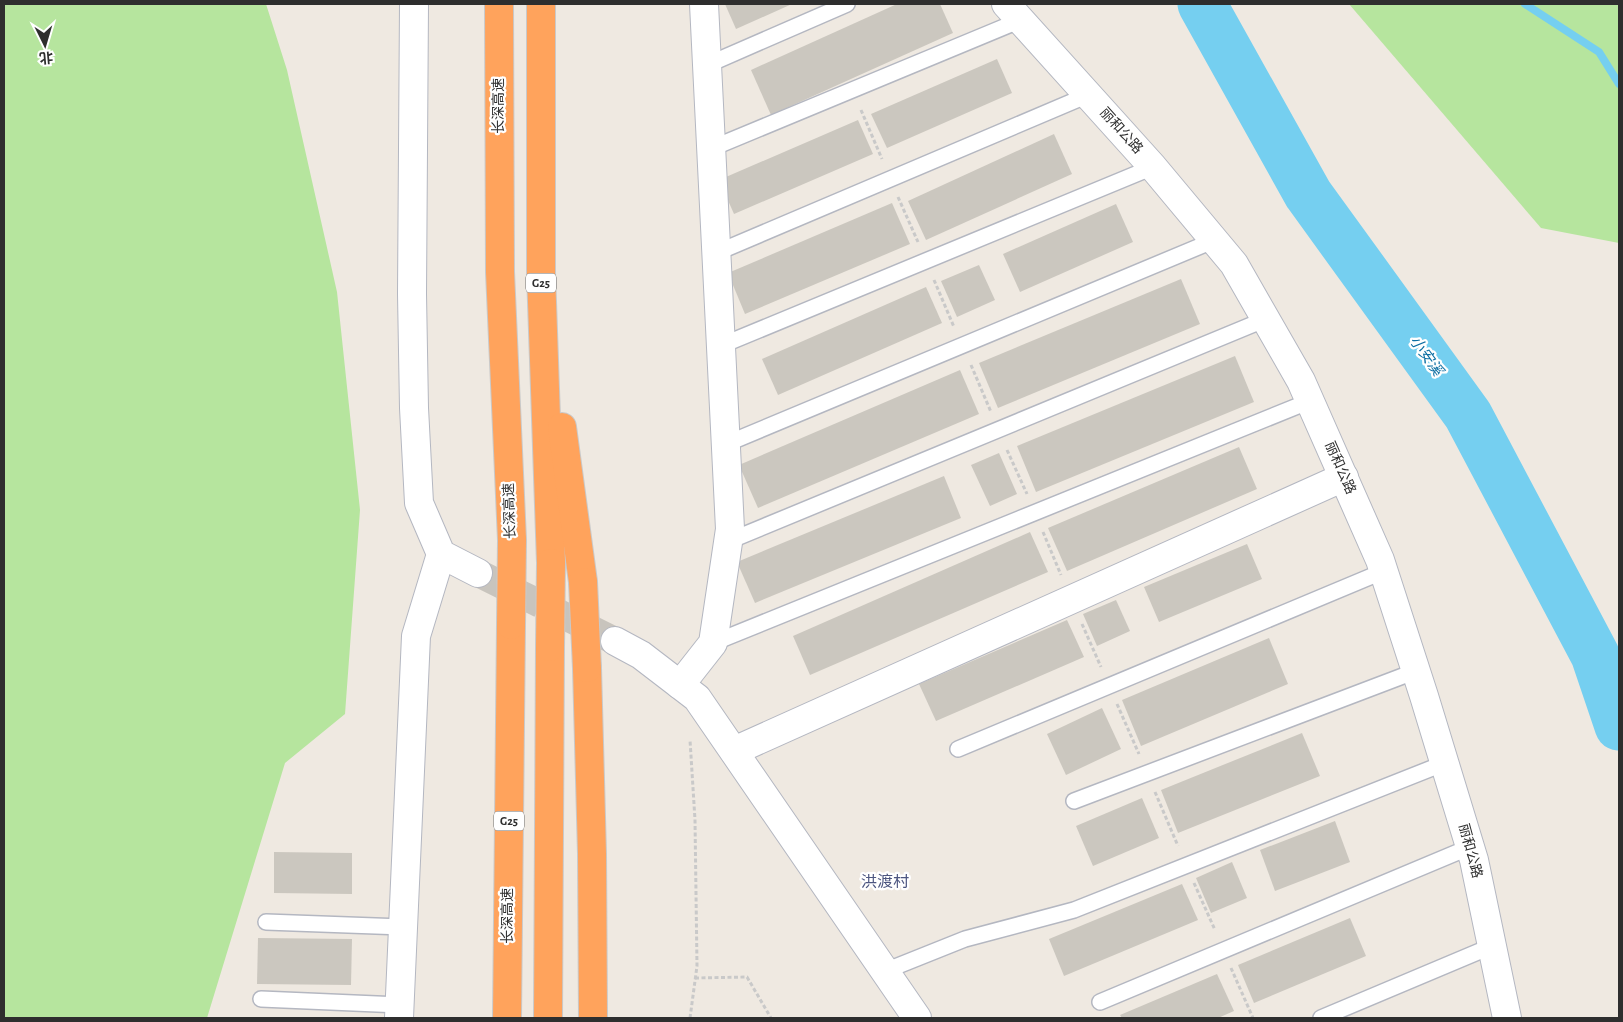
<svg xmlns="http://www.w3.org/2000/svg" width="1623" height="1022" viewBox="0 0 1623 1022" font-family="'Alegreya Sans','Noto Sans SC',sans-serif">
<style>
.green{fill:#b6e59e}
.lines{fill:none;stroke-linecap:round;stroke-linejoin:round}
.stream{stroke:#75cff0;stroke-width:8}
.river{stroke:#75cff0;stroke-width:49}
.building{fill:#cbc7bf}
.street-tunnel{stroke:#c8c4bd;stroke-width:28;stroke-dasharray:28 14;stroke-linecap:butt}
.lane-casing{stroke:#b4b7c1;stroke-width:18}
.street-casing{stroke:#b4b7c1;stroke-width:30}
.secondary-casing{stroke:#b4b7c1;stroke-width:30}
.highway-casing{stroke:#c9c9c9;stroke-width:30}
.path{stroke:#c9c9c9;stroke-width:3;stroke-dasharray:4 2.5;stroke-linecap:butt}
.lane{stroke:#fff;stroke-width:15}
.street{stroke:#fff;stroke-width:28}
.secondary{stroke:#fff;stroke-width:28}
.highway{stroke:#ffa35c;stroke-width:28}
.highway-bridge-casing{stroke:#c9c9c9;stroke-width:30;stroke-linecap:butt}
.highway-bridge{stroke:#ffa35c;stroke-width:28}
.labels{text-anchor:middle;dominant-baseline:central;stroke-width:4.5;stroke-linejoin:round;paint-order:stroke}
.shield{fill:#fff;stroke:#6d6d6d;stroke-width:1}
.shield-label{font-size:12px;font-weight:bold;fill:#2e2e2e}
.street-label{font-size:14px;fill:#2e2e2e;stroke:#fff}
.water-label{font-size:15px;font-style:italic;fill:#0d6fa3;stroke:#fff}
.quarter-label{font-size:16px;fill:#4d5680;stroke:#fff}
</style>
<rect width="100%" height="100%" fill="#efe9e1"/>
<!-- green -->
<g class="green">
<polygon points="4,4 266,4 287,70 337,292 360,510 345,714 285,763 207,1018 4,1018"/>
<polygon points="1349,4 1619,4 1619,243 1541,228"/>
</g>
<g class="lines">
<!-- stream -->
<polyline class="stream" points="1525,4 1599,52 1619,84"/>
<!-- river -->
<polyline class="river" points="1202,4 1308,194 1468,415 1595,655 1619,726"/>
</g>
<!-- building -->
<g class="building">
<polygon points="725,4 792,4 736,29"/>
<polygon points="897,4 940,4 953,33 771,115 751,70"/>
<polygon points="997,59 1012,93 887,148 871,114"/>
<polygon points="858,120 873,154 734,214 719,180"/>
<polygon points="1054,134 1072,174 926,240 908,201"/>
<polygon points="892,203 910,244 745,314 728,273"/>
<polygon points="1116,204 1133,242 1020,292 1003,254"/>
<polygon points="979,265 995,300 957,317 941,281"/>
<polygon points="1181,279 1200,324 998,408 979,363"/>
<polygon points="926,287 942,323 778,395 762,359"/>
<polygon points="1235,356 1254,402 1036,492 1017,446"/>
<polygon points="960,370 979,414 758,508 739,465"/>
<polygon points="1239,447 1257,489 1067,571 1048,528"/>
<polygon points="999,453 1017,494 990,506 971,465"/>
<polygon points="944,476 961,518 755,603 737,562"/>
<polygon points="1030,532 1048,572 810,675 793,636"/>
<polygon points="1247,544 1262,579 1159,622 1144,587"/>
<polygon points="1116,600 1130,631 1097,646 1083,614"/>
<polygon points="1067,620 1084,657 936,721 919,684"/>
<polygon points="1269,638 1288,684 1141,746 1122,700"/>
<polygon points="1102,708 1121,749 1066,775 1047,734"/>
<polygon points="1302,733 1320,776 1178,833 1161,790"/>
<polygon points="1142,798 1159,838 1093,866 1076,826"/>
<polygon points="1335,821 1350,862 1275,891 1260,850"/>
<polygon points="274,852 352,853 352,894 274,893"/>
<polygon points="1232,862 1247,898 1211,913 1196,878"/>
<polygon points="1182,884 1198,920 1064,976 1049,939"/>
<polygon points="1350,918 1366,956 1254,1003 1238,965"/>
<polygon points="258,938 352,939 351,985 257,984"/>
<polygon points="1217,974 1234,1011 1218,1018 1122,1018 1120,1015"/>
</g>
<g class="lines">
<!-- street-tunnel -->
<polyline class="street-tunnel" points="478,573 615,641"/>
<!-- lane casing -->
<g class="lane-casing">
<g id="lane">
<polyline points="707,65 847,4"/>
<polyline points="710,149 1021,20"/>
<polyline points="716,253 1088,95"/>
<polyline points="720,346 1153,167"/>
<polyline points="726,444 1215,240"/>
<polyline points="729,541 1266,319"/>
<polyline points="713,643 1310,401"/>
<polyline points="958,749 1384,571"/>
<polyline points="1074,801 1416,671"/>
<polyline points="266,922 403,927"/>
<polyline points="885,971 965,939 1074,910 1445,763"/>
<polyline points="261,999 400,1005"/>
<polyline points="1100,1002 1470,847"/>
<polyline points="1321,1018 1492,946"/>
</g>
</g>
<!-- street casing -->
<g class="street-casing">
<g id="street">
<polyline points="414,4 412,294 414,408 419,503 441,554 478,573"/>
<polyline points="615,641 641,655 697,698 917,1018"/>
<polyline points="680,685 713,643 730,529 704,4"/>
<polyline points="734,751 1344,477"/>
</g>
</g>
<!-- secondary casing -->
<g class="secondary-casing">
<g id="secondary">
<polyline points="1006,4 1153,167 1234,264 1301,381 1380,560 1424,696 1474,860 1507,1018"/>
<polyline points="399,1018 416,636 441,554"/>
</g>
</g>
<!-- highway casing -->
<g class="highway-casing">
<g id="highway">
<polyline points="499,4 500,272 512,540"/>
<polyline points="541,4 541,273 551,563"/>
<polyline points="562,427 583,582"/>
<polyline points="587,668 592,854 593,1018"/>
<polyline points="507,1018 511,625"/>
<polyline points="548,1018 550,647"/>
</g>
</g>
<!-- path -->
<g class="path">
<polyline points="861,110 882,159"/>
<polyline points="898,197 918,242"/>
<polyline points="934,280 954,327"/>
<polyline points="971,365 991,412"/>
<polyline points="1007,450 1027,494"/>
<polyline points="1043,532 1061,575"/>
<polyline points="1082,624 1101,667"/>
<polyline points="1117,704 1139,754"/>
<polyline points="1155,792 1178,846"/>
<polyline points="1194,883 1215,930"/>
<polyline points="1231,968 1253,1018"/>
<polyline points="695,978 747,977 771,1018"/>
<polyline points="690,1018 697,966 695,820 690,740"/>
</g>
<!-- lane -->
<use href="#lane" class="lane"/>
<!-- street -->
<use href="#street" class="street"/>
<!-- secondary -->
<use href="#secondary" class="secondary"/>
<!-- highway -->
<use href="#highway" class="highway"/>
<!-- highway-bridge casing -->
<g class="highway-bridge-casing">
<g id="highway-bridge">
<polyline points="583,582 587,668"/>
<polyline points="511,625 512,540"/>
<polyline points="550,647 551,563"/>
</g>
</g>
<!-- highway-bridge -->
<use href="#highway-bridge" class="highway-bridge"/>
</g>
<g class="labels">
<!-- shield labels -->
<g class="shield">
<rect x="526" y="273.5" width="30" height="19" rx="4"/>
<rect x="494" y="811.5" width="30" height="19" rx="4"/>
</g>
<g class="shield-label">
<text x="541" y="283">G25</text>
<text x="509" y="821">G25</text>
</g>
<!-- street labels -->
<g class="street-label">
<text transform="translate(499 106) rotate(-90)">长深高速</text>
<text transform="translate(1121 131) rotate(48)">丽和公路</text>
<text transform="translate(1340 468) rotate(66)">丽和公路</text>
<text transform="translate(510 511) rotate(-92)">长深高速</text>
<text transform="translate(1470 851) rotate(75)">丽和公路</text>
<text transform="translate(508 916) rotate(-90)">长深高速</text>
</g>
<!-- water labels -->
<g class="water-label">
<text transform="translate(1426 356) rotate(54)">小安溪</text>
</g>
<!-- quarter labels -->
<g class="quarter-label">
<text x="885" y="882">洪渡村</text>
</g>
</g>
<!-- border -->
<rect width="1623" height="1022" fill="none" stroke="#2e2e2e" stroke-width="10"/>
<!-- north arrow -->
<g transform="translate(45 45) rotate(175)" stroke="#ffffff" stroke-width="4" paint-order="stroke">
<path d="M0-4L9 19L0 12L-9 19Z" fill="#2e2e2e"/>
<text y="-8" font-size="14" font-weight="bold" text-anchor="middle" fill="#2e2e2e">北</text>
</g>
</svg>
